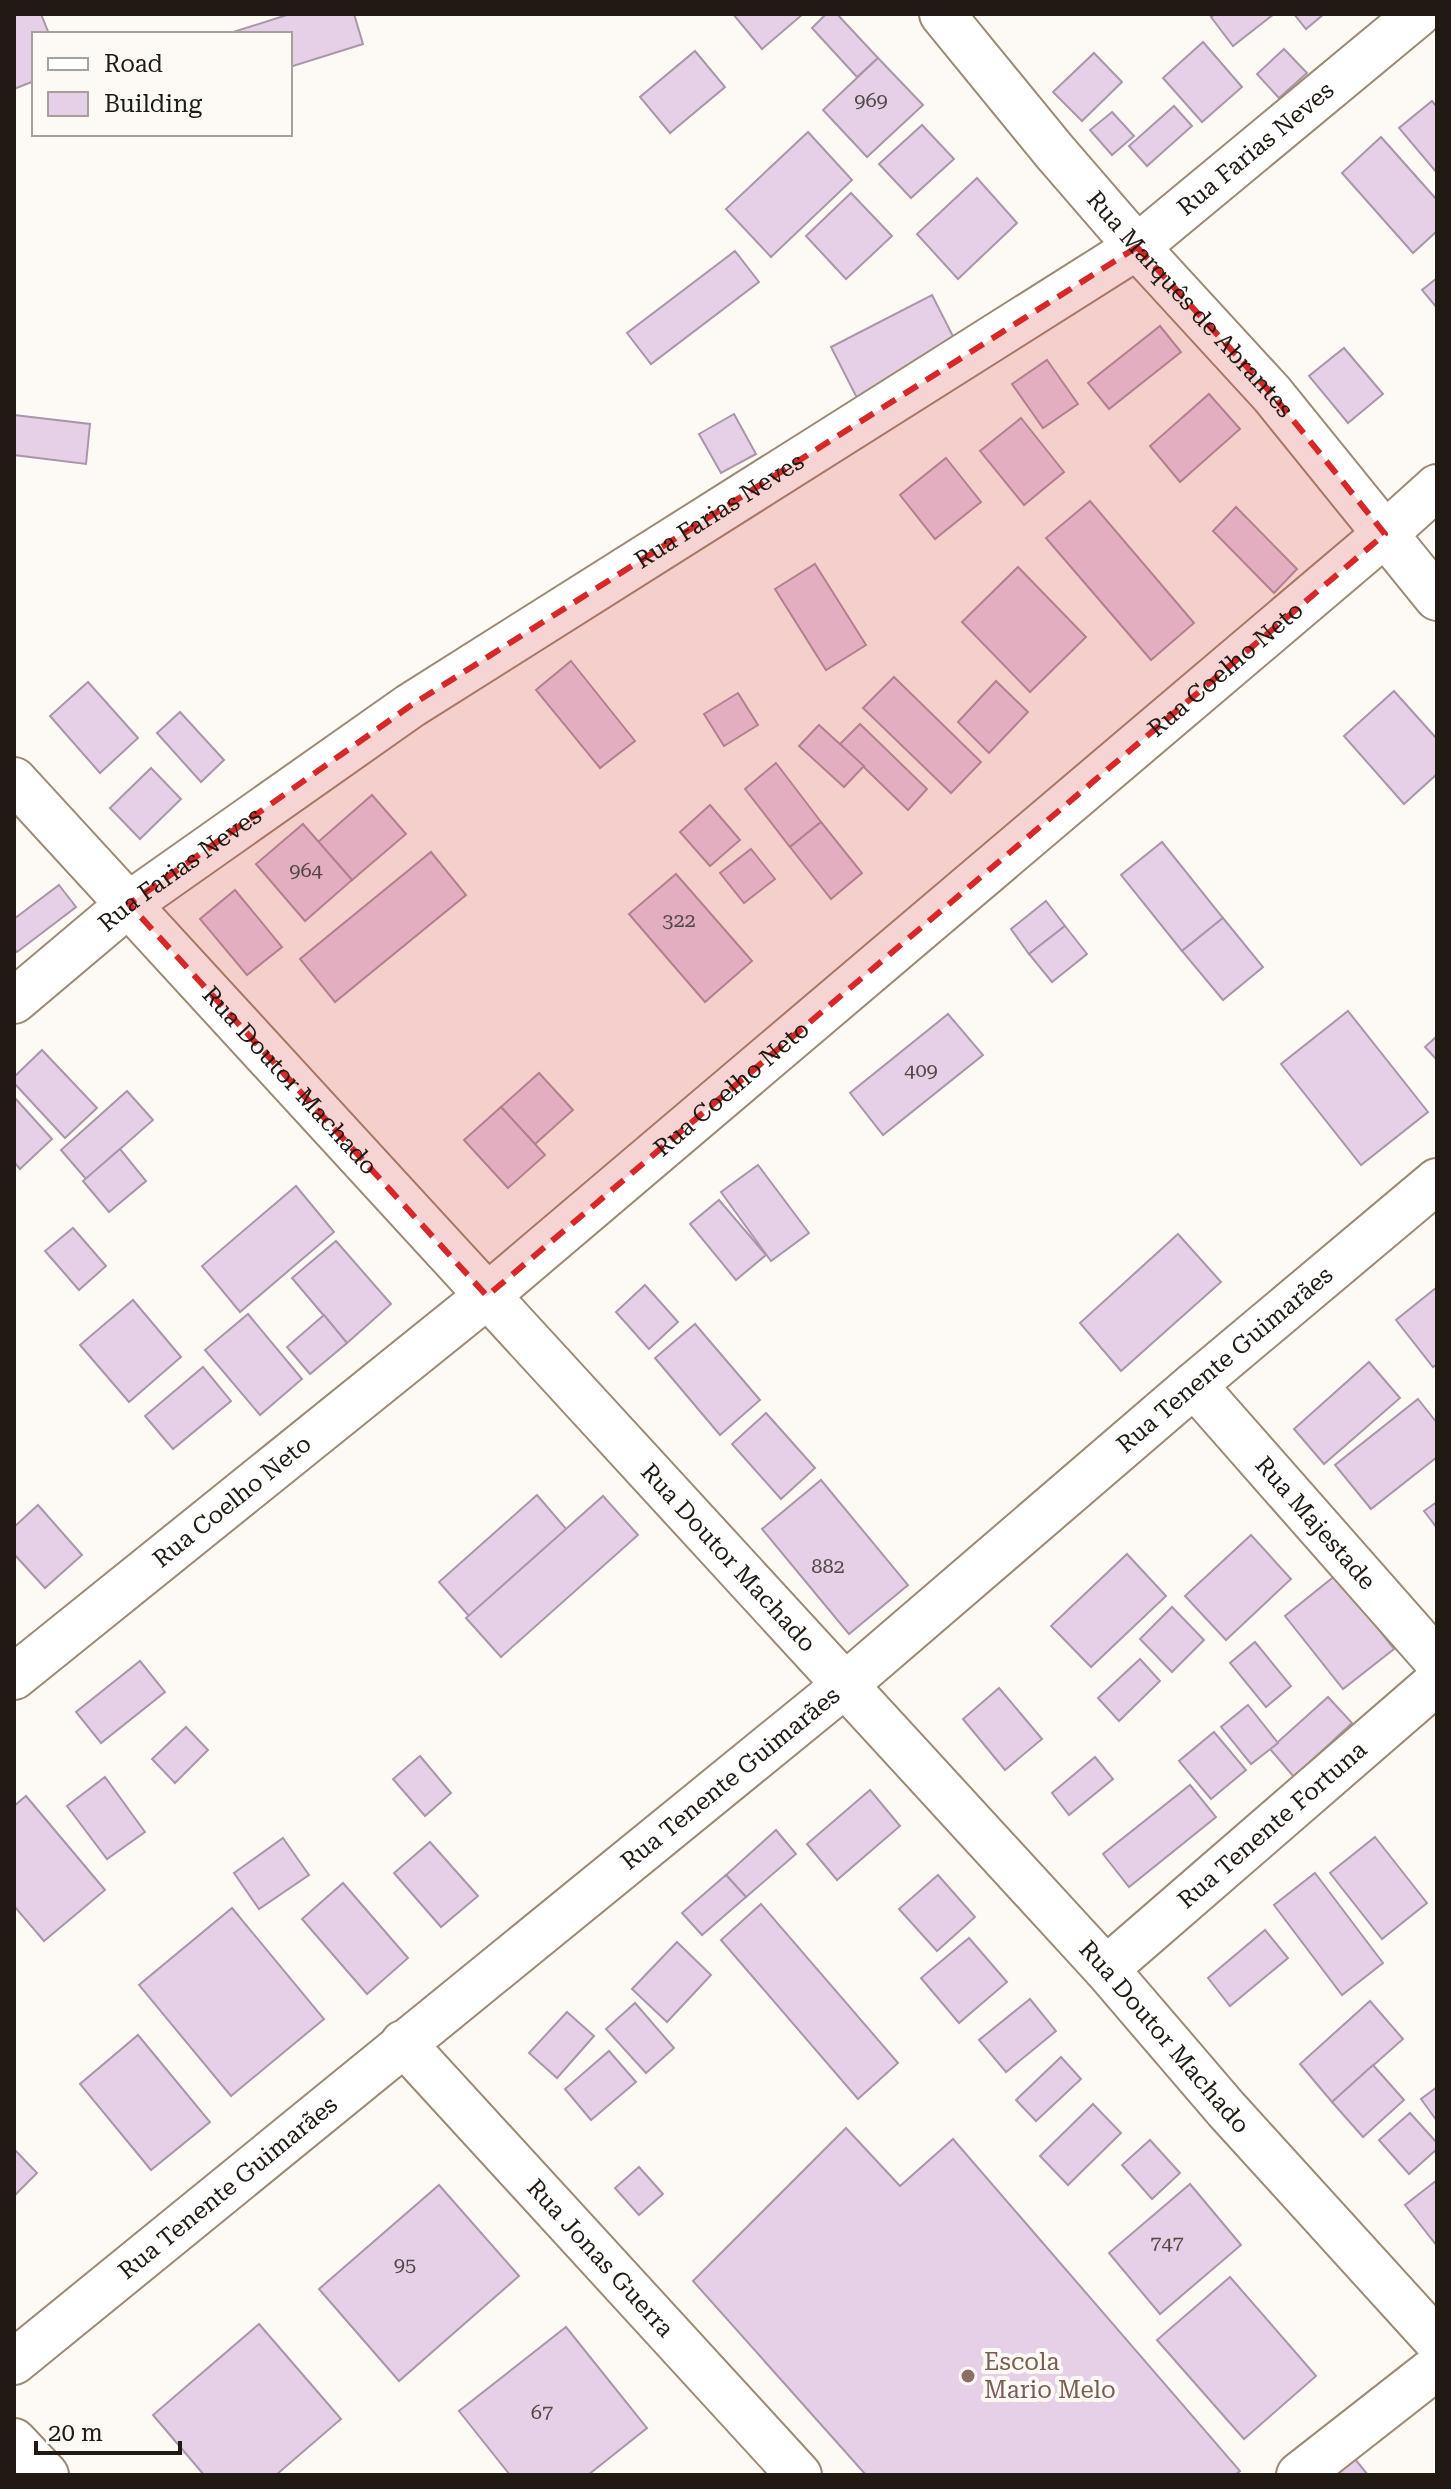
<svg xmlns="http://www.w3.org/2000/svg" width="1451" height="2489" viewBox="0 0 1451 2489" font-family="'Roboto Serif',serif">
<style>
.building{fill:#e6d0e7;stroke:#aa96ab;stroke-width:2}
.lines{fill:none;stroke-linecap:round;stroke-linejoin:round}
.minor-casing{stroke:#9c8a74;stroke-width:48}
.minor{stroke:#fff;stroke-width:44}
.marked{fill:#d62828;fill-opacity:0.2;stroke:#d62828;stroke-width:6;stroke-dasharray:16 10;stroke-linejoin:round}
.education-dot{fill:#8d6e63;stroke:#fdf9f4;stroke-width:3}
.labels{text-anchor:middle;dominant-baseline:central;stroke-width:8;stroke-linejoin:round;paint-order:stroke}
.number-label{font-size:20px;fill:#524847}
.street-label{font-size:24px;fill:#211a12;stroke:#fdf9f4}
.education-label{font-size:24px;fill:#785e54;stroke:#fdf9f4;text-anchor:start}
</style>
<rect width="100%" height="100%" fill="#fdf9f4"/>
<!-- building -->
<g class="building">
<polygon points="14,14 41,14 49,34 34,34 34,81 14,89"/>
<polygon points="290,14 354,14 363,44 290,67 290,34 227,34"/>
<polygon points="733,14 803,14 762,49"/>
<polygon points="826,14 837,14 878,58 857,77 812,28"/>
<polygon points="1215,14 1274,14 1233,46 1211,17"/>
<polygon points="1294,14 1324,14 1306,29"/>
<polygon points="1203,42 1242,87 1202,122 1163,78"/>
<polygon points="1284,49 1307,73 1279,98 1257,74"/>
<polygon points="695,51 725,87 670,133 640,97"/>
<polygon points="1094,53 1122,82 1082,121 1053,92"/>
<polygon points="878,58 923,105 867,157 823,110"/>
<polygon points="1432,101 1437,107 1437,173 1399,128"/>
<polygon points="1174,106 1192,126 1147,166 1129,146"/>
<polygon points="1112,112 1134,136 1112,155 1090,130"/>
<polygon points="922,125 954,159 911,198 879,164"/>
<polygon points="808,132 852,180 771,257 726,209"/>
<polygon points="1381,137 1437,200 1437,231 1413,253 1342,173"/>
<polygon points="977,178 1017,223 958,279 917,234"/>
<polygon points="851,193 892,236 846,279 806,236"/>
<polygon points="735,251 759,282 651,364 627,333"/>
<polygon points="1437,278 1437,308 1422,290"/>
<polygon points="932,295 958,346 857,398 831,347"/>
<polygon points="1160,326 1181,352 1109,409 1088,383"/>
<polygon points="1344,348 1383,394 1348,423 1309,376"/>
<polygon points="1047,360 1078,404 1043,428 1012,384"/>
<polygon points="1209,394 1240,429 1180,482 1150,446"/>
<polygon points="734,414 756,454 721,473 699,434"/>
<polygon points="14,415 90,424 86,464 14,455"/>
<polygon points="1021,418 1064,472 1024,505 980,451"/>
<polygon points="946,458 981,502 935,539 900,495"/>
<polygon points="1090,501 1194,623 1151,660 1046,538"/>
<polygon points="1236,507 1297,569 1274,593 1213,531"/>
<polygon points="815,564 866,645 826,670 775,589"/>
<polygon points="1018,567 1086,637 1030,692 962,622"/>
<polygon points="571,661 635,741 600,768 536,690"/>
<polygon points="894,677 981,762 951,793 863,708"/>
<polygon points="996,681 1028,712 989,753 958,722"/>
<polygon points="88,682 138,738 100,773 50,716"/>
<polygon points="1394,691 1437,739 1437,774 1404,804 1344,736"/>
<polygon points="738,693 758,725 724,746 704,714"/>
<polygon points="180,712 224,760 201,782 157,733"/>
<polygon points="860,724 927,789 908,810 840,744"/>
<polygon points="819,725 864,766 844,787 799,746"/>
<polygon points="776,763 821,822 790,847 745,789"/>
<polygon points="151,768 181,799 140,839 110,808"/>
<polygon points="372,795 406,834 352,880 318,842"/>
<polygon points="710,805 740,840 710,866 680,832"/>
<polygon points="821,822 862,873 831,899 790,847"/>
<polygon points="303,824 352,880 305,921 256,864"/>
<polygon points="1162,842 1223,918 1182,951 1121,875"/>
<polygon points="751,849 775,879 744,903 720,873"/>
<polygon points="431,852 466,895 335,1002 300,959"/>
<polygon points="676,874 752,961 705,1002 629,914"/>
<polygon points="59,885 76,907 17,952 14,949 14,919"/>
<polygon points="235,890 282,947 247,975 200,919"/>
<polygon points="1046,901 1065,926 1029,954 1011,929"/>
<polygon points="1223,918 1263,967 1223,1000 1182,951"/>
<polygon points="1065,926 1087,954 1052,982 1029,954"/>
<polygon points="1348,1011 1428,1112 1361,1165 1281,1064"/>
<polygon points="948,1014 983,1055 883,1135 850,1093"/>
<polygon points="1437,1036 1437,1060 1425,1047"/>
<polygon points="42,1050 97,1108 65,1138 14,1083 14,1077"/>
<polygon points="539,1073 573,1110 535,1144 501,1107"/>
<polygon points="127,1091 153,1120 86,1179 61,1150"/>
<polygon points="14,1097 52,1139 20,1169 14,1162"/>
<polygon points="501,1107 545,1155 508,1188 464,1140"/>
<polygon points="120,1149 146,1181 109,1212 83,1181"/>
<polygon points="758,1165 809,1233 771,1261 721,1192"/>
<polygon points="296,1186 334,1232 240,1312 202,1266"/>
<polygon points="719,1200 766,1255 736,1280 690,1224"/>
<polygon points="73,1228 106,1266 79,1290 45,1251"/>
<polygon points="1178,1234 1221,1282 1121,1371 1080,1323"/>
<polygon points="336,1241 391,1304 347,1343 292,1278"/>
<polygon points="645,1285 678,1322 649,1349 616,1312"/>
<polygon points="1437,1287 1437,1364 1433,1367 1396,1320"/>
<polygon points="133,1300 181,1357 129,1402 80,1345"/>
<polygon points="248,1314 302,1379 260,1415 205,1350"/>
<polygon points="324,1315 347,1343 310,1374 287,1347"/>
<polygon points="695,1324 760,1400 720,1435 655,1358"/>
<polygon points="1369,1362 1400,1398 1324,1464 1294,1429"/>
<polygon points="203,1367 231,1401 173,1449 145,1416"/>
<polygon points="1418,1399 1437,1423 1437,1457 1371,1509 1335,1465"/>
<polygon points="766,1413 815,1468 781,1499 732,1444"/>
<polygon points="821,1480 908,1585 849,1634 762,1529"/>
<polygon points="537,1495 567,1530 469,1616 439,1582"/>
<polygon points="603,1496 638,1535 501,1657 466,1618"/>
<polygon points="1437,1502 1437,1528 1424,1511"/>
<polygon points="38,1505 82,1555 45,1588 14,1554 14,1527"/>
<polygon points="1251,1535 1291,1579 1226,1640 1185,1596"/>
<polygon points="1127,1554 1166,1596 1091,1667 1051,1626"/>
<polygon points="1336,1575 1394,1649 1343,1689 1285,1616"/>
<polygon points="1172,1607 1204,1640 1172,1672 1140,1639"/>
<polygon points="1255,1642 1291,1686 1266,1707 1230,1663"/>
<polygon points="1140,1659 1160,1681 1119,1721 1098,1698"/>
<polygon points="140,1661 165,1692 101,1743 76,1712"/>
<polygon points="999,1688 1042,1739 1005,1770 963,1719"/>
<polygon points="1328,1697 1352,1723 1294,1777 1270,1749"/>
<polygon points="1248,1705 1278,1743 1251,1764 1221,1727"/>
<polygon points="186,1727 208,1750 175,1783 152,1759"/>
<polygon points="1214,1732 1246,1770 1211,1799 1179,1761"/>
<polygon points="420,1756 451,1793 425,1816 393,1779"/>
<polygon points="1095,1757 1113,1779 1069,1815 1052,1793"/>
<polygon points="105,1777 145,1832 107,1859 67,1806"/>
<polygon points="1190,1785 1216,1817 1129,1887 1103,1854"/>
<polygon points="870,1790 900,1826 837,1880 807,1844"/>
<polygon points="26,1796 105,1890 44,1941 14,1906 14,1806"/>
<polygon points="776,1830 796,1854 746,1897 726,1875"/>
<polygon points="1375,1837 1427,1903 1382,1939 1330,1873"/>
<polygon points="283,1838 309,1875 259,1909 234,1873"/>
<polygon points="430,1842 478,1896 441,1927 394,1873"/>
<polygon points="1315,1873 1383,1963 1342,1995 1274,1905"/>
<polygon points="726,1875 746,1897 702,1935 682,1913"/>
<polygon points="938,1875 975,1917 937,1951 899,1909"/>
<polygon points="343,1883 408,1958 367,1994 302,1919"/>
<polygon points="761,1904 898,2063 858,2099 721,1940"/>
<polygon points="232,1908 324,2019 231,2096 139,1985"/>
<polygon points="1265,1930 1288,1958 1230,2006 1208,1978"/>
<polygon points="969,1938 1007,1982 959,2023 921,1978"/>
<polygon points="677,1942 711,1975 667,2022 632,1989"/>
<polygon points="1030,1999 1056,2031 1006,2072 979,2040"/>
<polygon points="1370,2001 1403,2039 1332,2102 1300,2064"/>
<polygon points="635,2003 674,2048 646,2073 606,2029"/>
<polygon points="567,2012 594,2036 557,2078 529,2053"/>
<polygon points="138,2035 210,2122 151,2170 80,2084"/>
<polygon points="609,2051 636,2082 591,2120 565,2089"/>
<polygon points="1061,2057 1081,2079 1036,2121 1016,2100"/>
<polygon points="1373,2065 1404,2100 1363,2137 1332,2102"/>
<polygon points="1437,2087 1437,2121 1421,2099"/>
<polygon points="1093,2104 1121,2133 1068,2185 1040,2156"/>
<polygon points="1410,2113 1437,2143 1437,2149 1409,2174 1379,2140"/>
<polygon points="846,2128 900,2186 953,2139 1240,2471 1235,2475 866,2475 693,2281"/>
<polygon points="1150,2140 1180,2173 1152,2199 1122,2165"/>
<polygon points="14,2149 37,2173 14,2196"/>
<polygon points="639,2167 663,2194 639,2215 615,2188"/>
<polygon points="1437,2180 1437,2246 1405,2205"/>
<polygon points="1190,2184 1241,2245 1160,2314 1109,2253"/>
<polygon points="439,2185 519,2276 399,2381 319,2289"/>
<polygon points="1230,2277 1316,2376 1244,2439 1157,2340"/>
<polygon points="259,2324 341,2419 276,2475 204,2475 153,2415"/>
<polygon points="566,2327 647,2428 588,2475 510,2475 459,2411"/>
<polygon points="1355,2459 1368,2475 1335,2475"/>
</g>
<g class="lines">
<!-- minor casing -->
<g class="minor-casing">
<g id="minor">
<path id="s1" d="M942 14 1054 151 1137 247 1272 394 1437 598"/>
<path id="s2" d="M14 780 1106 1969 1226 2109 1437 2341"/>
<path id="s3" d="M14 1001 129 904 410 706 1137 247 1418 14"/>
<path id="s4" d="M1194 1385 1437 1661"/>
<path id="s5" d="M14 1677 487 1296 1385 534 1437 487"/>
<path id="s6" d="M1106 1969 1437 1682"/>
<path id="s7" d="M403 2043 799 2475"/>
<path id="s8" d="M14 2362 845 1685 1194 1385 1437 1181"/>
<polyline points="14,2441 46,2475"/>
<polyline points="1299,2475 1437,2367"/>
</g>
</g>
<!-- minor -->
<use href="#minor" class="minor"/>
</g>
<!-- marked area -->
<path class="marked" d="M1137 247 1272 394 1385 534 487 1296 129 904 410 706Z"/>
<!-- markers -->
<circle class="education-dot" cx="968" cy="2376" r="8"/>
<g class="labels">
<!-- number labels -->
<g class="number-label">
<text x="871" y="100">969</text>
<text x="306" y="870">964</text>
<text x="679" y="920">322</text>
<text x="921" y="1070">409</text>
<text x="828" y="1566">882</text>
<text x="1167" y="2243">747</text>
<text x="405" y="2264">95</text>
<text x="542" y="2412">67</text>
</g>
<!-- street labels -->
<g class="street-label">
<text stroke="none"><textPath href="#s3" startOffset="1508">Rua Farias Neves</textPath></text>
<text stroke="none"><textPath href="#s1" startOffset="382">Rua Marquês de Abrantes</textPath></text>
<text stroke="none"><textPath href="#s3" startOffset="860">Rua Farias Neves</textPath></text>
<text stroke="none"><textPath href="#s5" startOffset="1576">Rua Coelho Neto</textPath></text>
<text stroke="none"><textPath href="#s3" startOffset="212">Rua Farias Neves</textPath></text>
<text stroke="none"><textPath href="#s2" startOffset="408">Rua Doutor Machado</textPath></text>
<text stroke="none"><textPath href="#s5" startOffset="928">Rua Coelho Neto</textPath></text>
<text stroke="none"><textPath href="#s8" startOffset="1572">Rua Tenente Guimarães</textPath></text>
<text stroke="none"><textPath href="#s5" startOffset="280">Rua Coelho Neto</textPath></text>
<text stroke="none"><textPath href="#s4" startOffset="184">Rua Majestade</textPath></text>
<text stroke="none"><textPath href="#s2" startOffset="1056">Rua Doutor Machado</textPath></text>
<text stroke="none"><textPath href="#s8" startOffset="924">Rua Tenente Guimarães</textPath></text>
<text stroke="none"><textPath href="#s6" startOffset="220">Rua Tenente Fortuna</textPath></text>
<text stroke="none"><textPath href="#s2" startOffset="1704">Rua Doutor Machado</textPath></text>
<text stroke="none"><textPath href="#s8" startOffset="276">Rua Tenente Guimarães</textPath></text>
<text stroke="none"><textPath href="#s7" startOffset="292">Rua Jonas Guerra</textPath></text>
</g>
<!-- education labels -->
<g class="education-label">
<text x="984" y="2362">Escola<tspan x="984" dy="28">Mario Melo</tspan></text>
</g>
</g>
<!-- border -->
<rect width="1451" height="2489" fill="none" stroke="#211a12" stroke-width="32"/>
<!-- legend -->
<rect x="32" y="32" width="260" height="104" fill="#fdf9f4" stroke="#a5a09a" stroke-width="2"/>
<rect x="48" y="58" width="40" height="12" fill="#ffffff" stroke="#a5a09a" stroke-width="2"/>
<text x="104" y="72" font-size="24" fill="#211a12">Road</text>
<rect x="48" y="92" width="40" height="24" fill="#e6d0e7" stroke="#a5a09a" stroke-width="2"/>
<text x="104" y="112" font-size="24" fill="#211a12">Building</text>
<!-- scale -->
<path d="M36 2441v12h144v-12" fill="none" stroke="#211a12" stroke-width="4"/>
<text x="48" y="2441" font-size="24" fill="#211a12" stroke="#fdf9f4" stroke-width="6" paint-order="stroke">20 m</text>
</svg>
